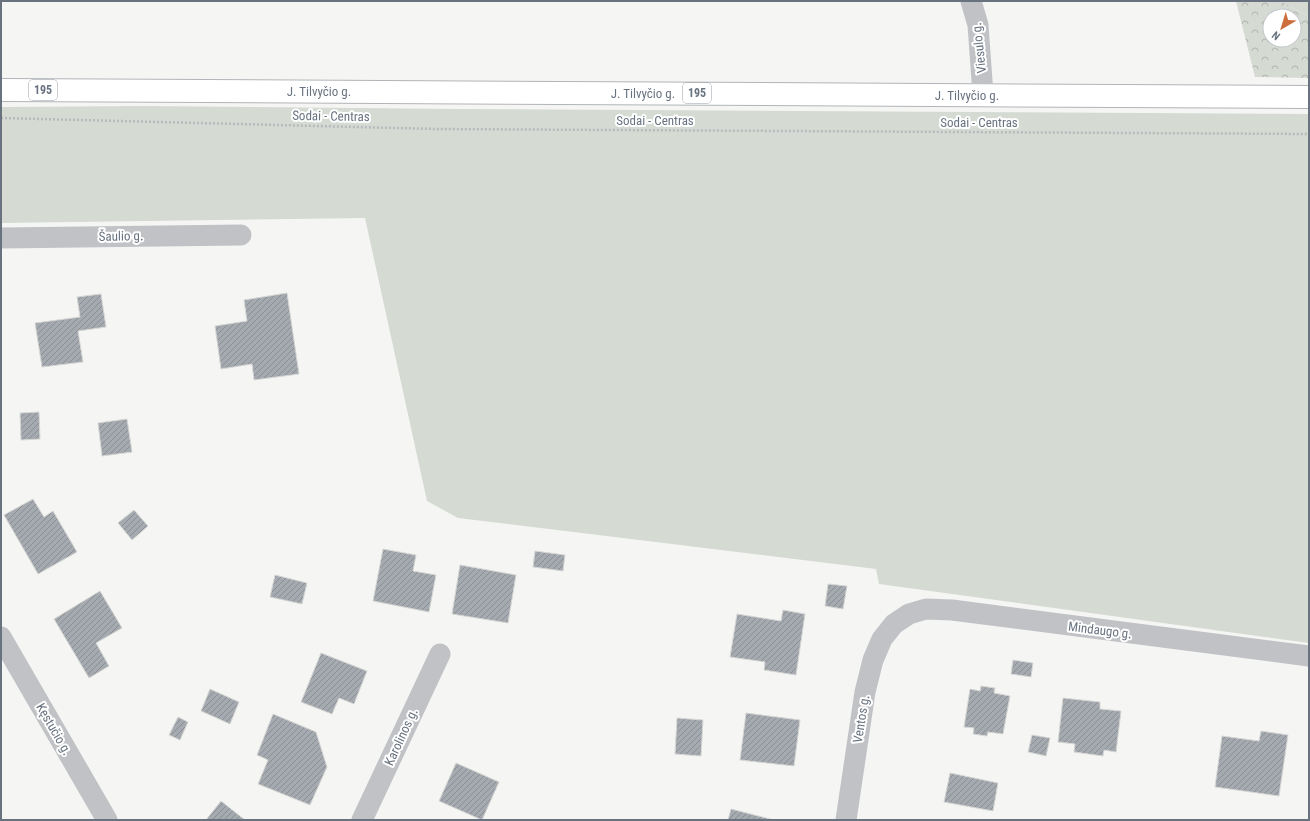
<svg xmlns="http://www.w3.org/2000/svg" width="1310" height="821" viewBox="0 0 1310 821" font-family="'Roboto Condensed',sans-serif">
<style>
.grass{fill:#d5dad3}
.forest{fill:url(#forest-crowns);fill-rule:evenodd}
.building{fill:url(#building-hatch);stroke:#d7d7d5}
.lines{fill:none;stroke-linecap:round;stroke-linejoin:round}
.primary-casing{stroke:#b1b4b8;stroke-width:24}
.path{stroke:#b7b9bc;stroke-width:2.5;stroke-dasharray:2 2;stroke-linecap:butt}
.street{stroke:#c0c2c6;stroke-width:21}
.primary{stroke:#fff;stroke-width:22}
.labels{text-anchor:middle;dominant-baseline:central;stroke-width:4;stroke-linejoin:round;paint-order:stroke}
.shield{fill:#fff;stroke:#969da6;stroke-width:1}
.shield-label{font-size:12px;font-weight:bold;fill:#697380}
.street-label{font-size:13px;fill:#697380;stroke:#fff}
</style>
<defs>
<pattern id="forest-crowns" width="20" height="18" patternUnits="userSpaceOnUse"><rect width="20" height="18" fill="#d5dad3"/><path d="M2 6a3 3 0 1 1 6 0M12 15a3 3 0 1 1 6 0" fill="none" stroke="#b1b5b0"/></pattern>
<pattern id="building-hatch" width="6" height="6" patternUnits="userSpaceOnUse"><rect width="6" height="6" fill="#a4aab0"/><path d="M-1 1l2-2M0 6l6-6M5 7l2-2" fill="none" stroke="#8a8f94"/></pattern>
</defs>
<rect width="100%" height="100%" fill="#f5f6f3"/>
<!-- grass -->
<g class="grass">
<polygon points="1281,1 1309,1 1309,17"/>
<polygon points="143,106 458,109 1309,114 1309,643 879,584 876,569 458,518 427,501 365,218 1,223 1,107"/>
</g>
<!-- forest -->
<path class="forest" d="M1236 1H1281L1309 17V78L1255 77ZM1270 16H1294V40H1270Z"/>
<!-- building -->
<g class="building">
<polygon points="287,293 299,374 254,380 252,364 221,369 215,326 247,321 244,300"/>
<polygon points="101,294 106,327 78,331 83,362 42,367 35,323 80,317 77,297"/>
<polygon points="39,412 40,439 21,440 20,413"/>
<polygon points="127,419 132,452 102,456 98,423"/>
<polygon points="33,499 44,517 53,511 77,552 38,574 4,515"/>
<polygon points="134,510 148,526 132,540 118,523"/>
<polygon points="383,549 416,555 413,571 436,575 429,612 373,601"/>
<polygon points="535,551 565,555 563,571 533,567"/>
<polygon points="460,565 516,575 508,623 452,614"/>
<polygon points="275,575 307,583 302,604 270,597"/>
<polygon points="828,584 847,586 843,609 825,606"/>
<polygon points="100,591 122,628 96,643 109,666 89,678 54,619"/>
<polygon points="783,610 805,614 796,675 764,670 765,662 730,657 737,614 781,621"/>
<polygon points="321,653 367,671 354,704 339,698 332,714 301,702"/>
<polygon points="1013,660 1033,663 1031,677 1011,674"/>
<polygon points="981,686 995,688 994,693 1010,696 1003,734 988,732 987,736 973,734 974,728 964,727 970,689 980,691"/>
<polygon points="210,689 239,702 230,724 201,711"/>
<polygon points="1063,698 1100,702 1100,709 1121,711 1116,752 1104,750 1103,756 1074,752 1075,744 1058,742"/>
<polygon points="746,713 800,720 794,766 740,760"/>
<polygon points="273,714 316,732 327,767 310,805 258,784 268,760 257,755"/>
<polygon points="178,717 188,722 180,740 169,735"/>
<polygon points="677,718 703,720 701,756 675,754"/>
<polygon points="1261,731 1288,735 1279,796 1215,787 1222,736 1259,741"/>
<polygon points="1032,735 1050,738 1046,756 1028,752"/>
<polygon points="456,763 499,782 482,820 439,801"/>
<polygon points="950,773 998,783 993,811 944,802"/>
<polygon points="221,801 245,820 206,820"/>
<polygon points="731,809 774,820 728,820"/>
</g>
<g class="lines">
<!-- primary casing -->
<g class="primary-casing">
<polyline id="primary" points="1,90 1309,97"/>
</g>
<!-- path -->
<polyline class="path" points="1,118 436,129 1309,134"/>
<!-- street -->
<g class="street">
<polyline points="971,1 978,25 983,95"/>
<polyline points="1,238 241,235"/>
<polyline points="1,637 107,820"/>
<polyline points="362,820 440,654"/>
<polyline points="846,820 865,692 873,660 882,639 894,624 909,614 926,609 952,610 1309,656"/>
</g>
<!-- primary -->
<use href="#primary" class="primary"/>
</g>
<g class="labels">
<!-- shield labels -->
<g class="shield">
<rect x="29" y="80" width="28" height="20" rx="3"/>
<rect x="683" y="83" width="28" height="20" rx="3"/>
</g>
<g class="shield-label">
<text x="43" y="90">195</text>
<text x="697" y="93">195</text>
</g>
<!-- street labels -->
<g class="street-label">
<text transform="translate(979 48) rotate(-96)">Viesulo g.</text>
<text x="319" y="91">J. Tilvyčio g.</text>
<text x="643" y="93">J. Tilvyčio g.</text>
<text x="967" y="95">J. Tilvyčio g.</text>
<text transform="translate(331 116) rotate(1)">Sodai - Centras</text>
<text x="655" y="120">Sodai - Centras</text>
<text x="979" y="122">Sodai - Centras</text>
<text transform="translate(121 236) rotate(-1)">Šaulio g.</text>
<text transform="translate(1100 630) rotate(7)">Mindaugo g.</text>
<text transform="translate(861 719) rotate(-81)">Ventos g.</text>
<text transform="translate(54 729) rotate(60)">Kęstučio g.</text>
<text transform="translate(401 737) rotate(-65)">Karolinos g.</text>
</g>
</g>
<!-- border -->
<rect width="1310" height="821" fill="none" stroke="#697380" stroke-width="4"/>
<!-- north arrow -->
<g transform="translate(1282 28) rotate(218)"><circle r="19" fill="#ffffff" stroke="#c3c7cc"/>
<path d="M0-3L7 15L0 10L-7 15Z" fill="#cc6f3d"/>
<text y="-6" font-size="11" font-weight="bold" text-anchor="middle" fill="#697380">N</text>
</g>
</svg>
